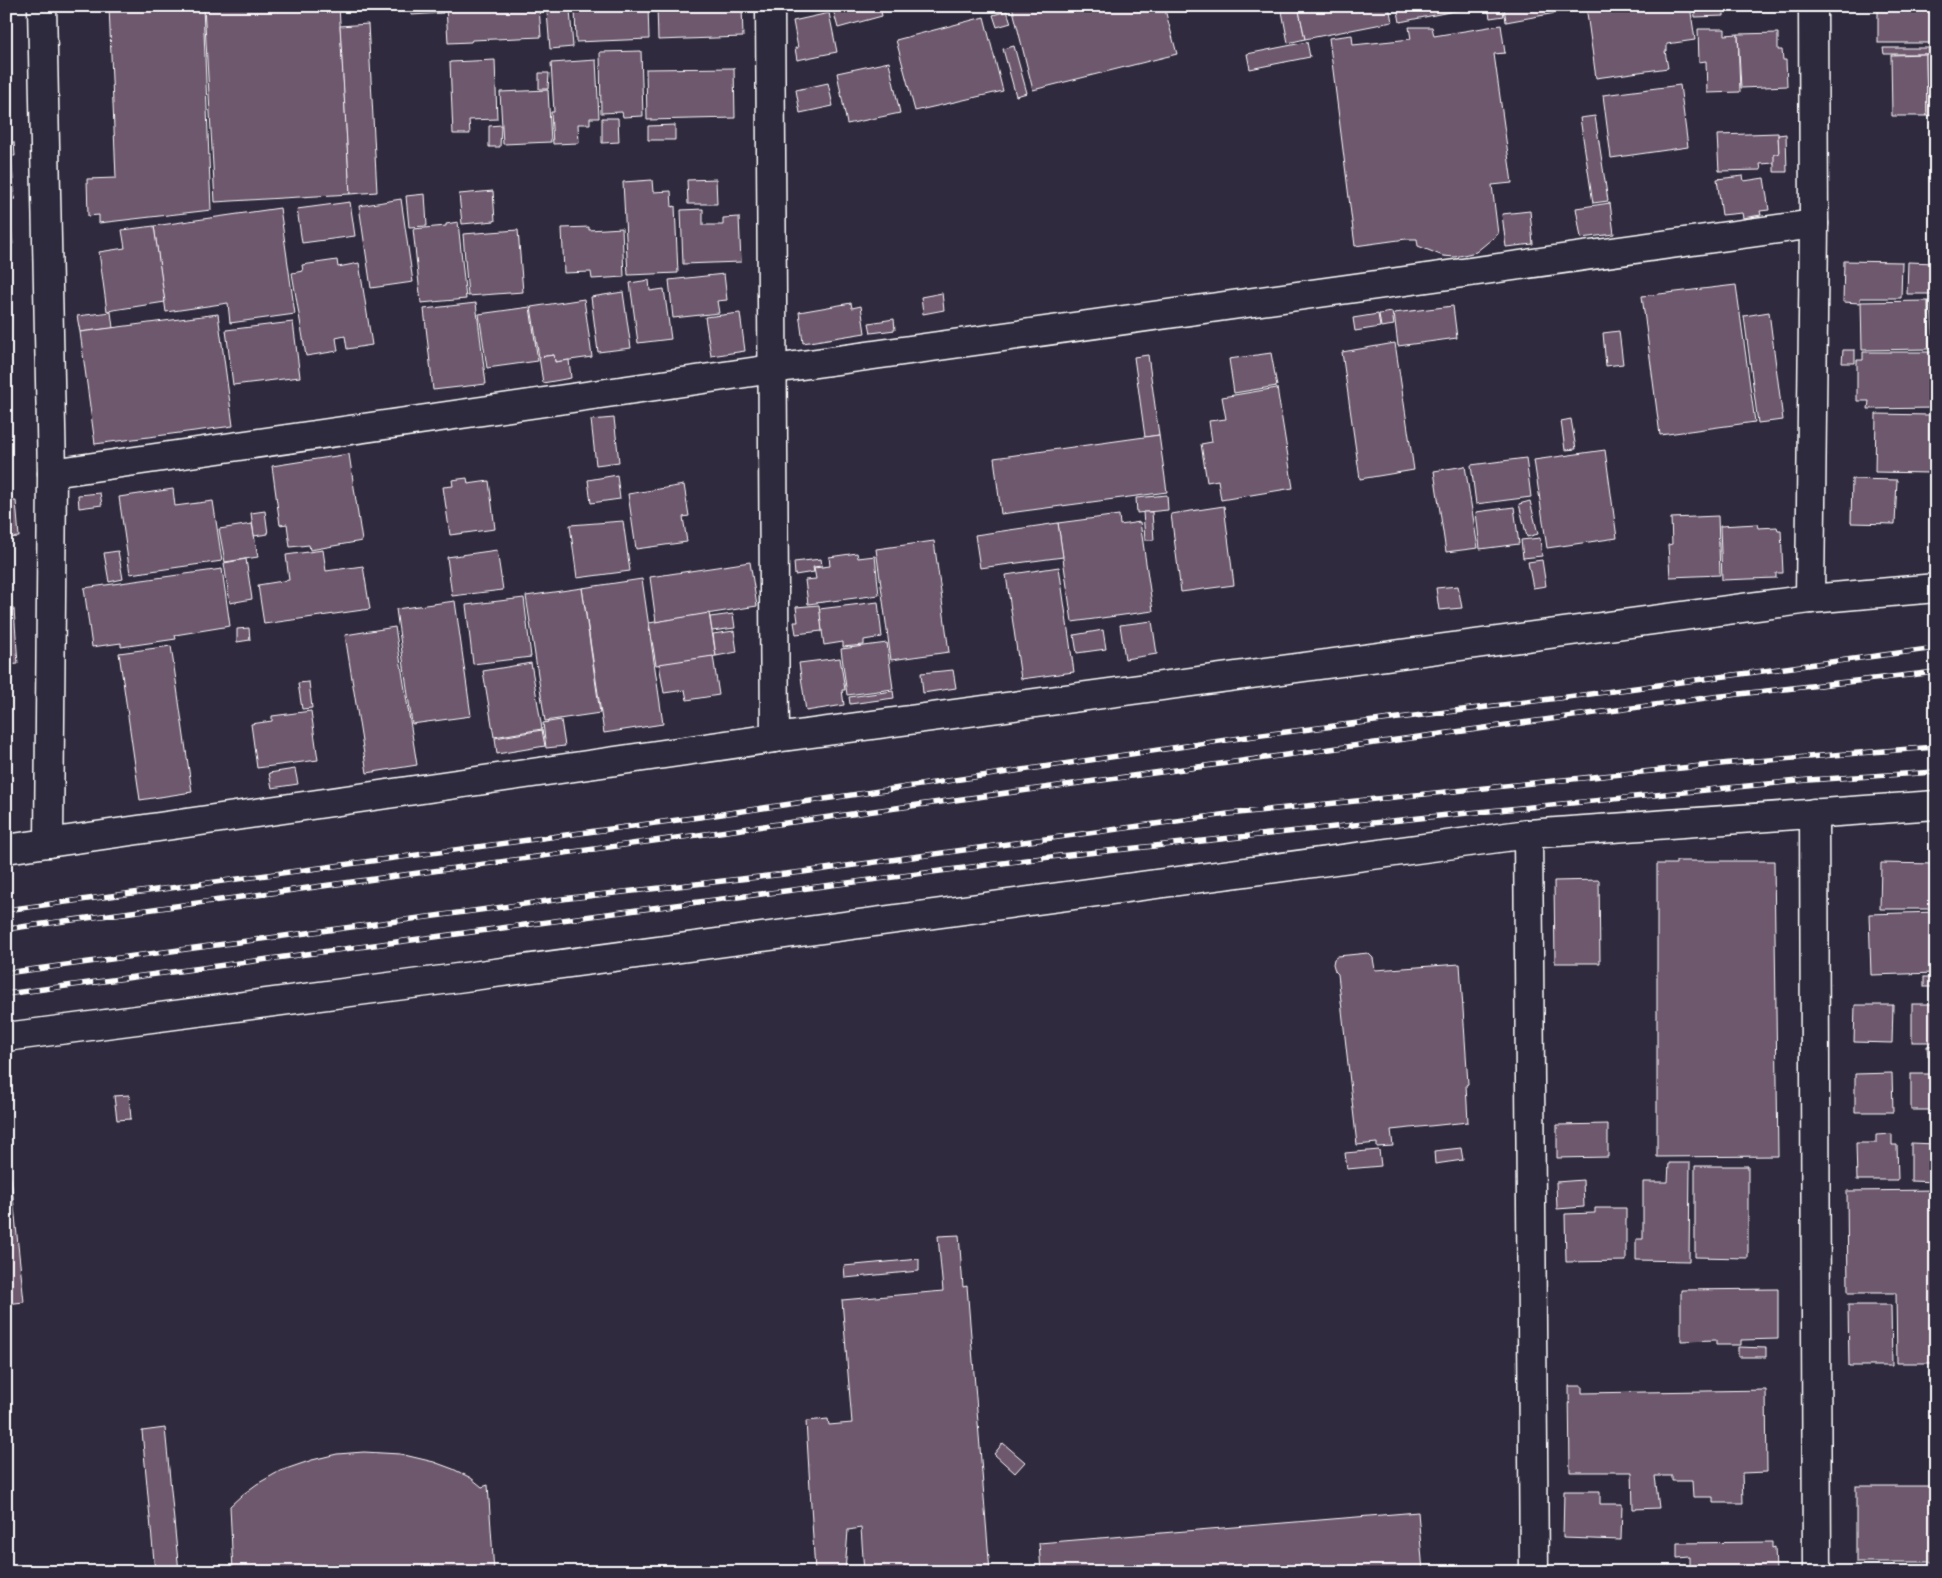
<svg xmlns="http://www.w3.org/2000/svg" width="1942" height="1578" viewBox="0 0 1942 1578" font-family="'Architects Daughter',sans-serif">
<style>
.building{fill:#6e586e;stroke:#fff}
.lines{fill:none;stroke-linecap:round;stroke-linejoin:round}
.minor-casing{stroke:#fff;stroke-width:31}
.tertiary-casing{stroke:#fff;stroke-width:31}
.minor{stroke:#2f2a3d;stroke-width:28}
.tertiary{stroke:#2f2a3d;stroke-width:28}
.rail-casing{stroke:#fff;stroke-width:5.5}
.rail{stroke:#2f2a3d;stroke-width:4;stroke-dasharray:11;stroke-linecap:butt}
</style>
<rect width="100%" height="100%" fill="#2f2a3d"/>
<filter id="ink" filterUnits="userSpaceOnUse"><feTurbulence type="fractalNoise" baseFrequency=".02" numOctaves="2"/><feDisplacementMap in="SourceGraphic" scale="10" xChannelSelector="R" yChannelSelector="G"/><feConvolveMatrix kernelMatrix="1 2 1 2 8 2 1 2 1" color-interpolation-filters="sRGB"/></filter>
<g filter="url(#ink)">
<!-- building -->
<g class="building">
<polygon points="109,6 203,6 211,210 99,223 99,215 88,216 87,179 116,178"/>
<polygon points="204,6 339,6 350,194 215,202"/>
<polygon points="411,6 442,6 443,13 411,15"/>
<polygon points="446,6 539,6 541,37 472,40 471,42 448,43"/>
<polygon points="575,6 648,6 649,39 576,42"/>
<polygon points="657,6 742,6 743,37 658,40"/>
<polygon points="832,6 880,6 882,16 838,28"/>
<polygon points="1012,6 1164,6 1177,54 1033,90"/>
<polygon points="1281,6 1298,6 1305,39 1288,43"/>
<polygon points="1298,6 1389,6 1392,22 1305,39"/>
<polygon points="1397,6 1479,6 1400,22"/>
<polygon points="1502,6 1504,16 1490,18 1488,7"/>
<polygon points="1504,6 1582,6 1583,8 1506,22"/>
<polygon points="1586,6 1690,6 1695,40 1667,44 1667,51 1665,51 1668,68 1596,78"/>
<polygon points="1694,6 1724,6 1724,16 1695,17"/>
<polygon points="1742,6 1786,6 1786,11 1741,11"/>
<rect x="1878" y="6" width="58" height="37"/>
<polygon points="570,10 573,47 550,49 547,12"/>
<polygon points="1007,11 1011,23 997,27 993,15"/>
<polygon points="829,13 837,52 797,60 795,48 798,48 793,21"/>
<polygon points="984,17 1003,91 915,111 896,40"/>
<polygon points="368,24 377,192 350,194 340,26"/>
<polygon points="1501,25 1505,53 1494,54 1512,183 1492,185 1498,234 1476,252 1455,257 1443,256 1418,246 1417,239 1406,239 1355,246 1329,38 1352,35 1353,45 1411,39 1409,27 1432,27 1434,36"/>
<polygon points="1698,29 1725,29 1725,35 1738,34 1740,92 1707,93 1706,61 1699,62"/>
<polygon points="1778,33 1778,50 1782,50 1783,60 1786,60 1787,86 1741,88 1738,34"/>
<polygon points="1307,42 1310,57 1250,69 1247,54"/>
<polygon points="1014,46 1027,93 1016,96 1003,49"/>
<polygon points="1883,48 1929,48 1929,54 1884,54"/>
<polygon points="641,51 643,116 623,117 622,112 601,113 600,52"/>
<polygon points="1926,54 1927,116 1892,116 1891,55"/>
<polygon points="1926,54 1936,54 1936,115 1927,116"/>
<polygon points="495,60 497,119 469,120 470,134 453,134 450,62"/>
<polygon points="596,60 599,118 590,118 590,124 578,124 579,143 553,144 551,112 554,112 551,63"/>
<polygon points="889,62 900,113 847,124 837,73"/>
<polygon points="734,68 735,118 647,120 646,69"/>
<polygon points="539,73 549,73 548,89 539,89"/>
<polygon points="828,83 833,106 800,113 796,90"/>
<polygon points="1680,85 1688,147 1611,158 1603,95"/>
<polygon points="548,90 551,142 503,144 500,92"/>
<polygon points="1595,116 1608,201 1593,203 1580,118"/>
<polygon points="602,118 618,118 619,142 602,143"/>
<polygon points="501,125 500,147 489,147 489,126"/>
<polygon points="675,125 675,140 648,140 648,126"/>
<polygon points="1778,133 1779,154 1774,154 1775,163 1760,164 1761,170 1719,171 1717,135"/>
<polygon points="1786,134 1787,172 1774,172 1774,154 1779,154 1778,135"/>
<polygon points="6,142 14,142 15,156 11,156 15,199 9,199 11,221 6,221"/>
<polygon points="1743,176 1744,181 1764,178 1769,210 1760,211 1761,215 1743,218 1742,213 1722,215 1717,179"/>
<polygon points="716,179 717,204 688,204 687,180"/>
<polygon points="652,180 653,192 671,191 672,207 675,206 678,273 628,275 623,182"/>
<polygon points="493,191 495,221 462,224 459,194"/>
<polygon points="425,194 427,226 409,227 406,196"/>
<polygon points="401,199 413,282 371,288 359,206"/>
<polygon points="350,202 355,236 302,243 297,209"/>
<polygon points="1610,203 1614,234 1581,238 1576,208"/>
<polygon points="280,208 295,314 230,323 228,303 166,312 154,226"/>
<polygon points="703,209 703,225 723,225 723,218 739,217 741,262 683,264 681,210"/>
<polygon points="1530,211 1533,244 1506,247 1502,214"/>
<polygon points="458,222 466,299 421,303 413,229 446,226 446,224"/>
<polygon points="11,225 13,244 6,245 6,226"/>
<polygon points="154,226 165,302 107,311 99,252 125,248 122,230"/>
<polygon points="589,227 589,230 622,228 624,277 592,279 591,272 564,273 562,228"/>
<polygon points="518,230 523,292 468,296 463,234"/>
<polygon points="337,260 338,267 359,263 372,345 347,349 345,336 336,338 338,351 306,356 292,273 303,271 302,265"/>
<polygon points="1844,261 1902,262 1901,298 1860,298 1860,303 1843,302"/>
<polygon points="1908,262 1936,263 1936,294 1907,294"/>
<polygon points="724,274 727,300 717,301 719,313 673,318 669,280"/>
<polygon points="649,280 650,291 664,289 671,339 638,343 630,283"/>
<polygon points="1736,285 1755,422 1660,435 1642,296"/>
<polygon points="623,292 631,348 598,352 591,297"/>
<polygon points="942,293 944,310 923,314 921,297"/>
<polygon points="1931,297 1936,297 1936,352 1934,352"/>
<polygon points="584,299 592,357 555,362 554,355 539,357 531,307"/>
<polygon points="1928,301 1929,349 1862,350 1861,302"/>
<polygon points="476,303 486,384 433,390 424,309"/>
<polygon points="851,303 852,308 861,306 865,333 803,343 799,312"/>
<polygon points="1453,306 1457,338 1398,346 1394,313"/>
<polygon points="530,307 538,361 487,368 479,314"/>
<polygon points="111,312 113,328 80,332 77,316"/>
<polygon points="1392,312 1394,325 1381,327 1379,314"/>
<polygon points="1769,312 1783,420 1758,423 1744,316"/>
<polygon points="740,313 745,351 711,356 705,317"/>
<polygon points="218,314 233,426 95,444 80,332"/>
<polygon points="1378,314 1380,327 1355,331 1353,318"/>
<polygon points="894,319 895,330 871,333 869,323"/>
<polygon points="293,322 300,377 233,385 226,330"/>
<polygon points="1619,331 1623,364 1606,366 1603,333"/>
<polygon points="1395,343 1414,470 1360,479 1342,352"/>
<polygon points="1843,350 1855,350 1855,363 1842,363"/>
<polygon points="1863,352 1932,352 1932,408 1868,409 1869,401 1857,401 1857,360 1863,360"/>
<polygon points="1271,353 1277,386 1234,393 1229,359"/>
<rect x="1935" y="354" width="1" height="73"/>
<polygon points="554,355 555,362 569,360 571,378 543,383 539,357"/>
<polygon points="1148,355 1159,435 1145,437 1134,357"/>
<polygon points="1277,388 1293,488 1221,500 1218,480 1207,482 1201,444 1212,442 1209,421 1226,419 1222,397"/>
<polygon points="1876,414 1929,415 1929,473 1875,472"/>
<polygon points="614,418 619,462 596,465 591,420"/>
<polygon points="1571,419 1576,449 1565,450 1561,421"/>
<polygon points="1931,433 1936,433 1936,556 1933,556"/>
<polygon points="1159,435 1167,492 1001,514 994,458"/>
<polygon points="1605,450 1617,538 1547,548 1534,460"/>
<polygon points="349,454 362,541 310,550 309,545 290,547 287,524 280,525 272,466"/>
<polygon points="1526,458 1531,497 1476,504 1471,465"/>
<polygon points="1465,466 1478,548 1446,552 1434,471"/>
<polygon points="617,475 620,499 591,503 588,480"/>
<polygon points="467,478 468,484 489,481 495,529 450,535 443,487 453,486 452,480"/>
<polygon points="1852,479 1897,480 1895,524 1851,523"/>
<polygon points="684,485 689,516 683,517 687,542 636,549 628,494"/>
<polygon points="173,489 175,506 213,501 222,561 130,574 119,497"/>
<polygon points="100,493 102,505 79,508 78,495"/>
<polygon points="1167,495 1168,510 1137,513 1136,498"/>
<polygon points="6,501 16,501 19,537 6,538"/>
<polygon points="1530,501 1538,534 1527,537 1519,504"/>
<polygon points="1224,506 1234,585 1181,592 1171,514"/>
<polygon points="1514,507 1519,544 1480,549 1476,512"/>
<polygon points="265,511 268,534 254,536 251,513"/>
<polygon points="1143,512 1152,512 1154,540 1145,540"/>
<polygon points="1119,515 1120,525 1140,522 1153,611 1072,622 1058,523"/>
<polygon points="1718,516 1720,575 1670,577 1668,545 1672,544 1671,518"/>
<polygon points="623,521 630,571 577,578 570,525"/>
<polygon points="1058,523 1063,557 980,568 975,535"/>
<polygon points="252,524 258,557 225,562 219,529"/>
<polygon points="1757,524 1758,528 1777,527 1778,530 1781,530 1783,573 1776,573 1776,578 1722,580 1720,526"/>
<polygon points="1540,538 1542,556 1523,558 1521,540"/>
<polygon points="934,541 949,652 891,660 876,549"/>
<polygon points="323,550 326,571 363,566 370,609 264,624 258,585 289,580 286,555"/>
<polygon points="497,550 503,590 452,596 447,557"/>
<polygon points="118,551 123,579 109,582 104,553"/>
<polygon points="857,553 858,558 875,556 879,595 808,604 805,580 816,579 814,568 830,566 829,557"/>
<polygon points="246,559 252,599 230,603 224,563"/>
<polygon points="821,559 822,566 813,567 814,572 795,575 794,562"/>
<polygon points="1542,560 1546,586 1533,588 1528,562"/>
<polygon points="750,562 757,606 656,622 650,577"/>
<polygon points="1059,567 1074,672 1021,679 1006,575"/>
<polygon points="222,569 230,626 175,635 176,639 121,647 121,643 92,647 84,588"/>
<polygon points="642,579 663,724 604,733 582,588"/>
<polygon points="1458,586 1462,608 1439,610 1436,588"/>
<polygon points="582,588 600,713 545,721 526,596"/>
<polygon points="524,598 531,657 473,664 466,605"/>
<polygon points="455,601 471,716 412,724 396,609"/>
<polygon points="878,602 882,637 864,640 864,645 843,647 843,642 824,645 819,609"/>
<polygon points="819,605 822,631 796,634 794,622 798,622 796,607"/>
<polygon points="6,609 14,609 18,664 6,665"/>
<polygon points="709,613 716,656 656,665 649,623"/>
<polygon points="733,614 735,628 712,631 710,617"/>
<polygon points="1152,621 1157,654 1125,659 1120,625"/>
<polygon points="395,627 417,765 367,773 345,635"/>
<polygon points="249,628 250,640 237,642 237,629"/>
<polygon points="1103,630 1106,649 1077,653 1074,635"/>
<polygon points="734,631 737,652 716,656 713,634"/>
<polygon points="887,643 893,689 847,695 841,649"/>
<polygon points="171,646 192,792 140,800 119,653"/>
<polygon points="713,656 719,695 687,700 685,690 664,693 659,664"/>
<polygon points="840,658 845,690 842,690 844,705 806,711 799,663"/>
<polygon points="531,663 542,729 494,737 483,671"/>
<polygon points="953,670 956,688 923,693 921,673"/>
<polygon points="309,682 312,708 302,709 298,683"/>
<polygon points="893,691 894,698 850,704 849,697"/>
<polygon points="311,711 318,760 257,768 251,724 272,721 272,716"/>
<polygon points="561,720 565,746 546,748 543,723"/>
<polygon points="542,730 545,746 497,754 495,738"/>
<polygon points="295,769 298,784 272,788 269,773"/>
<polygon points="1676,861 1774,861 1778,1156 1657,1157 1657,864 1676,864"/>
<polygon points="1881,863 1936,864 1936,909 1880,909"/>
<polygon points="1599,880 1600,963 1555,963 1554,881"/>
<polygon points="1936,912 1936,973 1871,975 1869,914"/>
<polygon points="1368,953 1373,958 1375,970 1460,964 1468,1084 1466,1085 1468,1122 1391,1130 1393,1146 1377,1147 1377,1143 1357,1145 1338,974 1335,971 1333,964 1334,959 1338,956"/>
<rect x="1924" y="977" width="12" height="10"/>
<rect x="1912" y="1004" width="24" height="38"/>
<polygon points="1855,1005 1893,1005 1892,1043 1854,1042"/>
<polygon points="1936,1045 1936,1056 1928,1057 1927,1046"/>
<polygon points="1892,1073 1893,1112 1855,1112 1855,1074"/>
<rect x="1911" y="1074" width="25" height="36"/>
<polygon points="129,1095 131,1119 117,1120 114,1096"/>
<rect x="1931" y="1113" width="5" height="12"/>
<polygon points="1608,1124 1608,1157 1557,1158 1557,1125"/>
<polygon points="1892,1134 1892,1145 1897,1145 1898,1180 1857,1180 1856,1143 1876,1143 1876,1135"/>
<polygon points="1911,1143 1936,1144 1936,1182 1911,1181"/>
<polygon points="1461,1148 1463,1160 1435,1164 1434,1151"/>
<polygon points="1379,1150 1381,1166 1347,1169 1345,1153"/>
<polygon points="1669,1163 1690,1163 1689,1261 1636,1260 1636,1239 1643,1239 1643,1182 1668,1182"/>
<polygon points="1695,1166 1748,1166 1748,1258 1695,1257"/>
<polygon points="6,1178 11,1178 24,1302 6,1304"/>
<polygon points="1583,1180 1584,1207 1557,1209 1556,1182"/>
<polygon points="1936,1190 1936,1363 1897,1363 1896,1293 1848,1293 1847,1191"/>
<polygon points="1595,1208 1626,1208 1626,1261 1566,1262 1565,1214 1595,1213"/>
<polygon points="959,1235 963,1287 967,1286 990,1572 864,1572 861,1528 848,1530 845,1572 815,1572 806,1421 828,1419 829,1425 852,1423 842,1300 943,1291 938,1236"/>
<polygon points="919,1259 919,1271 845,1278 844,1266"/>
<polygon points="1778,1289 1778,1339 1741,1340 1741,1345 1716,1345 1716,1340 1681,1341 1681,1290"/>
<polygon points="1848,1305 1891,1305 1892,1366 1849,1366"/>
<polygon points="1738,1347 1766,1348 1766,1357 1738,1357"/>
<polygon points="1569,1386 1582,1386 1582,1393 1766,1390 1767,1472 1742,1473 1743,1503 1713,1503 1713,1497 1693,1497 1692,1481 1672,1481 1672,1476 1655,1476 1659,1508 1633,1509 1632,1472 1570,1472"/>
<polygon points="165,1428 179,1572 155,1572 142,1431"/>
<polygon points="1003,1443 1025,1462 1015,1473 994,1454"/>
<polygon points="364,1452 400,1454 434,1462 453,1469 471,1478 482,1487 488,1485 494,1572 233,1572 230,1506 242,1495 257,1484 280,1471 312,1460 337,1454"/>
<rect x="1856" y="1486" width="80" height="76"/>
<polygon points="1564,1491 1600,1491 1600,1504 1622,1504 1621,1540 1563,1538"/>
<polygon points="1418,1512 1423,1572 1041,1572 1039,1543"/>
<polygon points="1772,1542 1772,1548 1775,1547 1776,1572 1684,1572 1684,1569 1690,1569 1690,1557 1677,1558 1677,1543"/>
</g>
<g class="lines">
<!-- minor casing -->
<g class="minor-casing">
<g id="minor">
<polyline points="42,6 52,473 49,843"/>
<polyline points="770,6 775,738"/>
<polyline points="52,473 773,369 1814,224"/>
<polyline points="1810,599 1814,224 1813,6"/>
<polyline points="1528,834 1534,1572"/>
<polyline points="6,849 775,738 1810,599 1936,588"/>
</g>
</g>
<!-- tertiary casing -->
<g class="tertiary-casing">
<g id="tertiary">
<polyline points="1814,813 1817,1572"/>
<polyline points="6,1037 450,979 1528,834 1936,805"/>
</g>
</g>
<!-- minor -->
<use href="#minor" class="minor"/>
<!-- tertiary -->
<use href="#tertiary" class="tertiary"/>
<!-- rail casing -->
<g class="rail-casing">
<g id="rail">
<polyline points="6,910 715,815 1254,736 1583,695 1936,648"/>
<polyline points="6,929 1713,697 1936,672"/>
<polyline points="6,973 570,898 803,872 1228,814 1731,763 1936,747"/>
<polyline points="6,994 652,908 1050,857 1448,815 1808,780 1936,772"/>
</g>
</g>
<!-- rail -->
<use href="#rail" class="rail"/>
</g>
</g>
<!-- margin -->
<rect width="1942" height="1578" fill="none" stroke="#2f2a3d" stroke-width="25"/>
<rect x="12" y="12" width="1917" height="1553" fill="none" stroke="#fff" stroke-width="2" filter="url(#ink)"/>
</svg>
